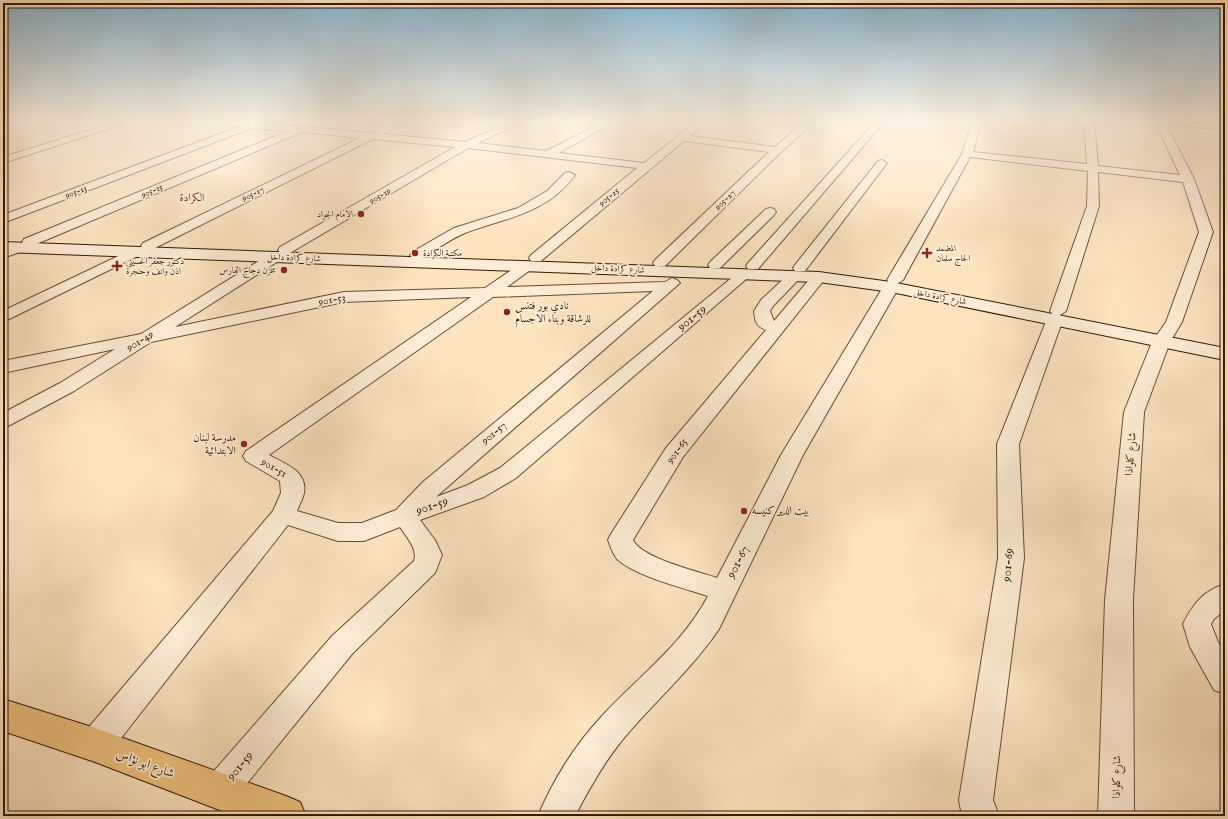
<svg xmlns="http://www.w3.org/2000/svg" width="1228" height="819" viewBox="0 0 1228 819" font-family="'IM FELL English',Amiri,serif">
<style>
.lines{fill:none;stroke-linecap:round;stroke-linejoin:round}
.street-casing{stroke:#684a34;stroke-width:2}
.secondary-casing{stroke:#361705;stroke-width:2}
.primary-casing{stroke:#361705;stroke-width:2}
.street{fill:#fdedd5;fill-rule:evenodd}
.secondary{fill:#fdedd5;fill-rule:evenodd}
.primary{fill:#eec280;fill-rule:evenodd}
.wall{fill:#c58c6e;stroke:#361705}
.poi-dot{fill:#8f2418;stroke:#fdedd5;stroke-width:1.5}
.labels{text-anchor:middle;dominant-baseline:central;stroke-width:3.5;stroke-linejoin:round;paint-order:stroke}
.far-street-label{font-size:9px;fill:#361705;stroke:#fdedd5}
.far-poi-label{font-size:9px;fill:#361705;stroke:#fdedd5;text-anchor:start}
.far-quarter-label{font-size:11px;fill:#7a1f14;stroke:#fdedd5}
.street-label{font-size:11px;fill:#361705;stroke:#fdedd5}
.poi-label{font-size:11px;fill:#361705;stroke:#fdedd5;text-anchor:start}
.near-street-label{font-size:13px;fill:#361705;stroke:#fdedd5}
</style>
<rect width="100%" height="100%" fill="#fce4bf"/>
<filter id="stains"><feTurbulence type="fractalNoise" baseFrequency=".005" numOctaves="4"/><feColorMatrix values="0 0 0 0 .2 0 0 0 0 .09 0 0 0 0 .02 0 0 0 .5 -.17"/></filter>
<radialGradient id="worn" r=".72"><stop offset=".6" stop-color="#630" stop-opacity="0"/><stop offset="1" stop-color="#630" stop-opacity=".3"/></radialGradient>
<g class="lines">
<!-- street casing -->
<g class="street-casing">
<g id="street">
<polygon points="116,122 130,122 3,163 3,157"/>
<polygon points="219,122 252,122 370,133 393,122 404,122 383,134 465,142 510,122 522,122 478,143 546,151 603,122 614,122 559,153 644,163 696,122 706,122 690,136 775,147 804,122 814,122 781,152 665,266 655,266 653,263 655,260 769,152 684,141 541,261 531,261 529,258 531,255 637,168 468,148 290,253 280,253 278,250 280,247 455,147 373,139 153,249 143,249 141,246 143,243 360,138 302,132 34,245 24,245 22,242 24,239 288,131 252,128 3,223 3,215 241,126 223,125"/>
<polygon points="875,122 884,122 758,269 748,269 746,266 748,263"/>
<path d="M972 122H981L973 152 1087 164 1084 122H1094L1098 166 1180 175 1158 128C1164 120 1171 122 1179 122L1168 128 1194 179 1213 232 1182 322 1170 342 1144 412 1133 600 1134 816H1098L1105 600 1124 412 1152 342 1166 322 1199 232 1183 182 1098 172 1099 206 1066 311 1060 315 1063 319 1019 444 1024 558 993 800 999 816H962L959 800 998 558 997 444 1047 319 1049 315H1053L1050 311 1087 206 1088 171 970 157 903 280 897 284 899 287 803 455 719 629C692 669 655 701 624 738 604 762 589 789 575 816H538C553 780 575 745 602 716 638 677 683 644 708 596 683 588 635 576 617 559 613 554 610 546 608 540L611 534 666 448 766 330C756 326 755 322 754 311L761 300 790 273H800L802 276 773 306 770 311 774 321 814 274H824L826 277 824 280 683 457 633 540C641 558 697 571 717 578L781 455 883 287 889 283 887 280 962 154Z"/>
<polygon points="882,160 887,163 805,271 795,271 793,268 795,265 878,161"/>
<path d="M569 172 575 175C547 214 505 218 465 233 450 239 436 250 422 258H412L410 255 412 252 454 228 518 208 547 191 565 173Z"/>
<polygon points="770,208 774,209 776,212 774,215 720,268 710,268 708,265 710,262 766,209"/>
<polygon points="18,244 23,245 25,248 23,251 3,258 3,249"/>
<polygon points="135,248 140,249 142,252 140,255 3,322 3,311"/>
<path d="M275 253 280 254 282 257 280 260 175 327 344 292 485 288 523 262H533L535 265 533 268 507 287 665 282 672 278 677 280 680 283 436 497 468 485 500 468 740 271H750L752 274 516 478 484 497 420 520 435 540 442 555 435 573 352 654 231 803 219 808 207 803 202 791 207 779 332 636 414 561C418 549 407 538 400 527L364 541H338L288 525 107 756 95 761 83 756 79 745 83 734 273 511 281 493 280 481 246 461 243 456 246 451 471 297 344 302 151 342 74 391 10 425 3 427V413L60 383 115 349 3 373V361L141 334 270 254ZM653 291 423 482 396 510 362 523H338L297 511C299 505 303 499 304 493 308 471 285 464 269 455L493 297Z"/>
<path d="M1225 584V610L1214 619 1211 624 1218 642 1225 654V694L1214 690 1190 647 1183 624C1193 604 1203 591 1225 584Z"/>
</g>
</g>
<!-- secondary casing -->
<g class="secondary-casing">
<polygon id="secondary" points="3,242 819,272 891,282 1225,348 1225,360 891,292 819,282 3,252"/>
</g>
<!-- primary casing -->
<g class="primary-casing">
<g id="primary">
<polygon points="1168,122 1225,124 1225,130 1173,125"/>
<polygon points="3,699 95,728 286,796 300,802 306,816 235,816 95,762 3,731"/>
</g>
</g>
<!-- street -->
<use href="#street" class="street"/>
<!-- secondary -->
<use href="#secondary" class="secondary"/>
<!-- primary -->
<use href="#primary" class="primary"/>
</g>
<!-- wall -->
<polygon class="wall" points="948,122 967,122 967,124"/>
<!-- sky -->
<linearGradient id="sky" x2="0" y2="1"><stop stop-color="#8bb8d4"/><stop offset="0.51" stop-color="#fef3e2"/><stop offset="1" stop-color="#fef3e2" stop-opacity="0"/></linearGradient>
<rect width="1228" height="237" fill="url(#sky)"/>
<!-- markers -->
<g class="poi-dot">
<circle cx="361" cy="214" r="4"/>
<circle cx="415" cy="253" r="4"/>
<path d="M925 247h4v4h4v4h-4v4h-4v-4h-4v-4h4z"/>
<path d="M115 260h4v4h4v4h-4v4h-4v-4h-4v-4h4z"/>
<circle cx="284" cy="270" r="4"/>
<circle cx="507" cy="312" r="4"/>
<circle cx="244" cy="444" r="4"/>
<circle cx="744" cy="511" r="4"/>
</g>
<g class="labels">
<!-- far-street labels -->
<g class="far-street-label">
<text transform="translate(152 191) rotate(-23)">905-15</text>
<text transform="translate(76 192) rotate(-21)">905-13</text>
<text transform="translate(253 194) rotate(-26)">905-17</text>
<text transform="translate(380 196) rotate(-30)">905-19</text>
<text transform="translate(609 197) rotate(-40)">905-25</text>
<text transform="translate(725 200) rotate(-44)">905-27</text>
<text transform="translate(294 258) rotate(2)">شارع كرادة داخل</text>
<text transform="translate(618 269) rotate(3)">شارع كرادة داخل</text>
<text transform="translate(940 297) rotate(11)">شارع كرادة داخل</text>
</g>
<!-- far-poi labels -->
<g class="far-poi-label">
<text x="353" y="214" text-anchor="end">الامام الجواد</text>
<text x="936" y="248">المضمد<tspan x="936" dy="10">الحاج سلمان</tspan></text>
<text x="423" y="253">مكتبة الكرادة</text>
<text x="126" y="261">دكتور جعفر الحسيني<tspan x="126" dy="10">اذن وانف وحنجرة</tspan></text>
<text x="276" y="270" text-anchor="end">مخزن دجاج الفارس</text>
</g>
<!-- far-quarter labels -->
<g class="far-quarter-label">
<text x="192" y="198">الكرادة</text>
</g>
<!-- street labels -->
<g class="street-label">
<text transform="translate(332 300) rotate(-10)">901-53</text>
<text transform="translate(140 341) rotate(-32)">901-49</text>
<text transform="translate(494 433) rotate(-40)">901-57</text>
<text transform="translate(677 451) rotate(-54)">901-65</text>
<text transform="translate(1131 454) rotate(-85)">شارع كلواذا</text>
<text transform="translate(274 468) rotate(30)">901-51</text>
<text transform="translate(1117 777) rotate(-89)">شارع كلواذا</text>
</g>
<!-- poi labels -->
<g class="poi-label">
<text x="515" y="306">نادي بور فتنس<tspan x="515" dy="13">للرشاقة وبناء الاجسام</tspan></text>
<text x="236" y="438" text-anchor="end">مدرسة لبنان<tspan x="236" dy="13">الابتدائية</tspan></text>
<text x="752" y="511">بيت الدير كنيسه</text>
</g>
<!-- near-street labels -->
<g class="near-street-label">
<text transform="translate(692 318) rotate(-40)">901-59</text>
<text transform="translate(432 506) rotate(-19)">901-59</text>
<text transform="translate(738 562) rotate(-63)">901-67</text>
<text transform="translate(1008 565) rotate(-85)">901-69</text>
<text transform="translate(145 764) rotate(20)">شارع ابو نؤاس</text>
<text transform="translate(240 766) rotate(-50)">901-59</text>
</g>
</g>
<!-- margin -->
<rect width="1228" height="819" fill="none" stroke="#fce4bf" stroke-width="16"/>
<rect x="4" y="4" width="1220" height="811" fill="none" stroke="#361705" stroke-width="2"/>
<rect x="8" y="8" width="1212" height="803" fill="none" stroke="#361705"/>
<rect width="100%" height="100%" filter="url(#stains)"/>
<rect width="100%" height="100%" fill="url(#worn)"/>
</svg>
